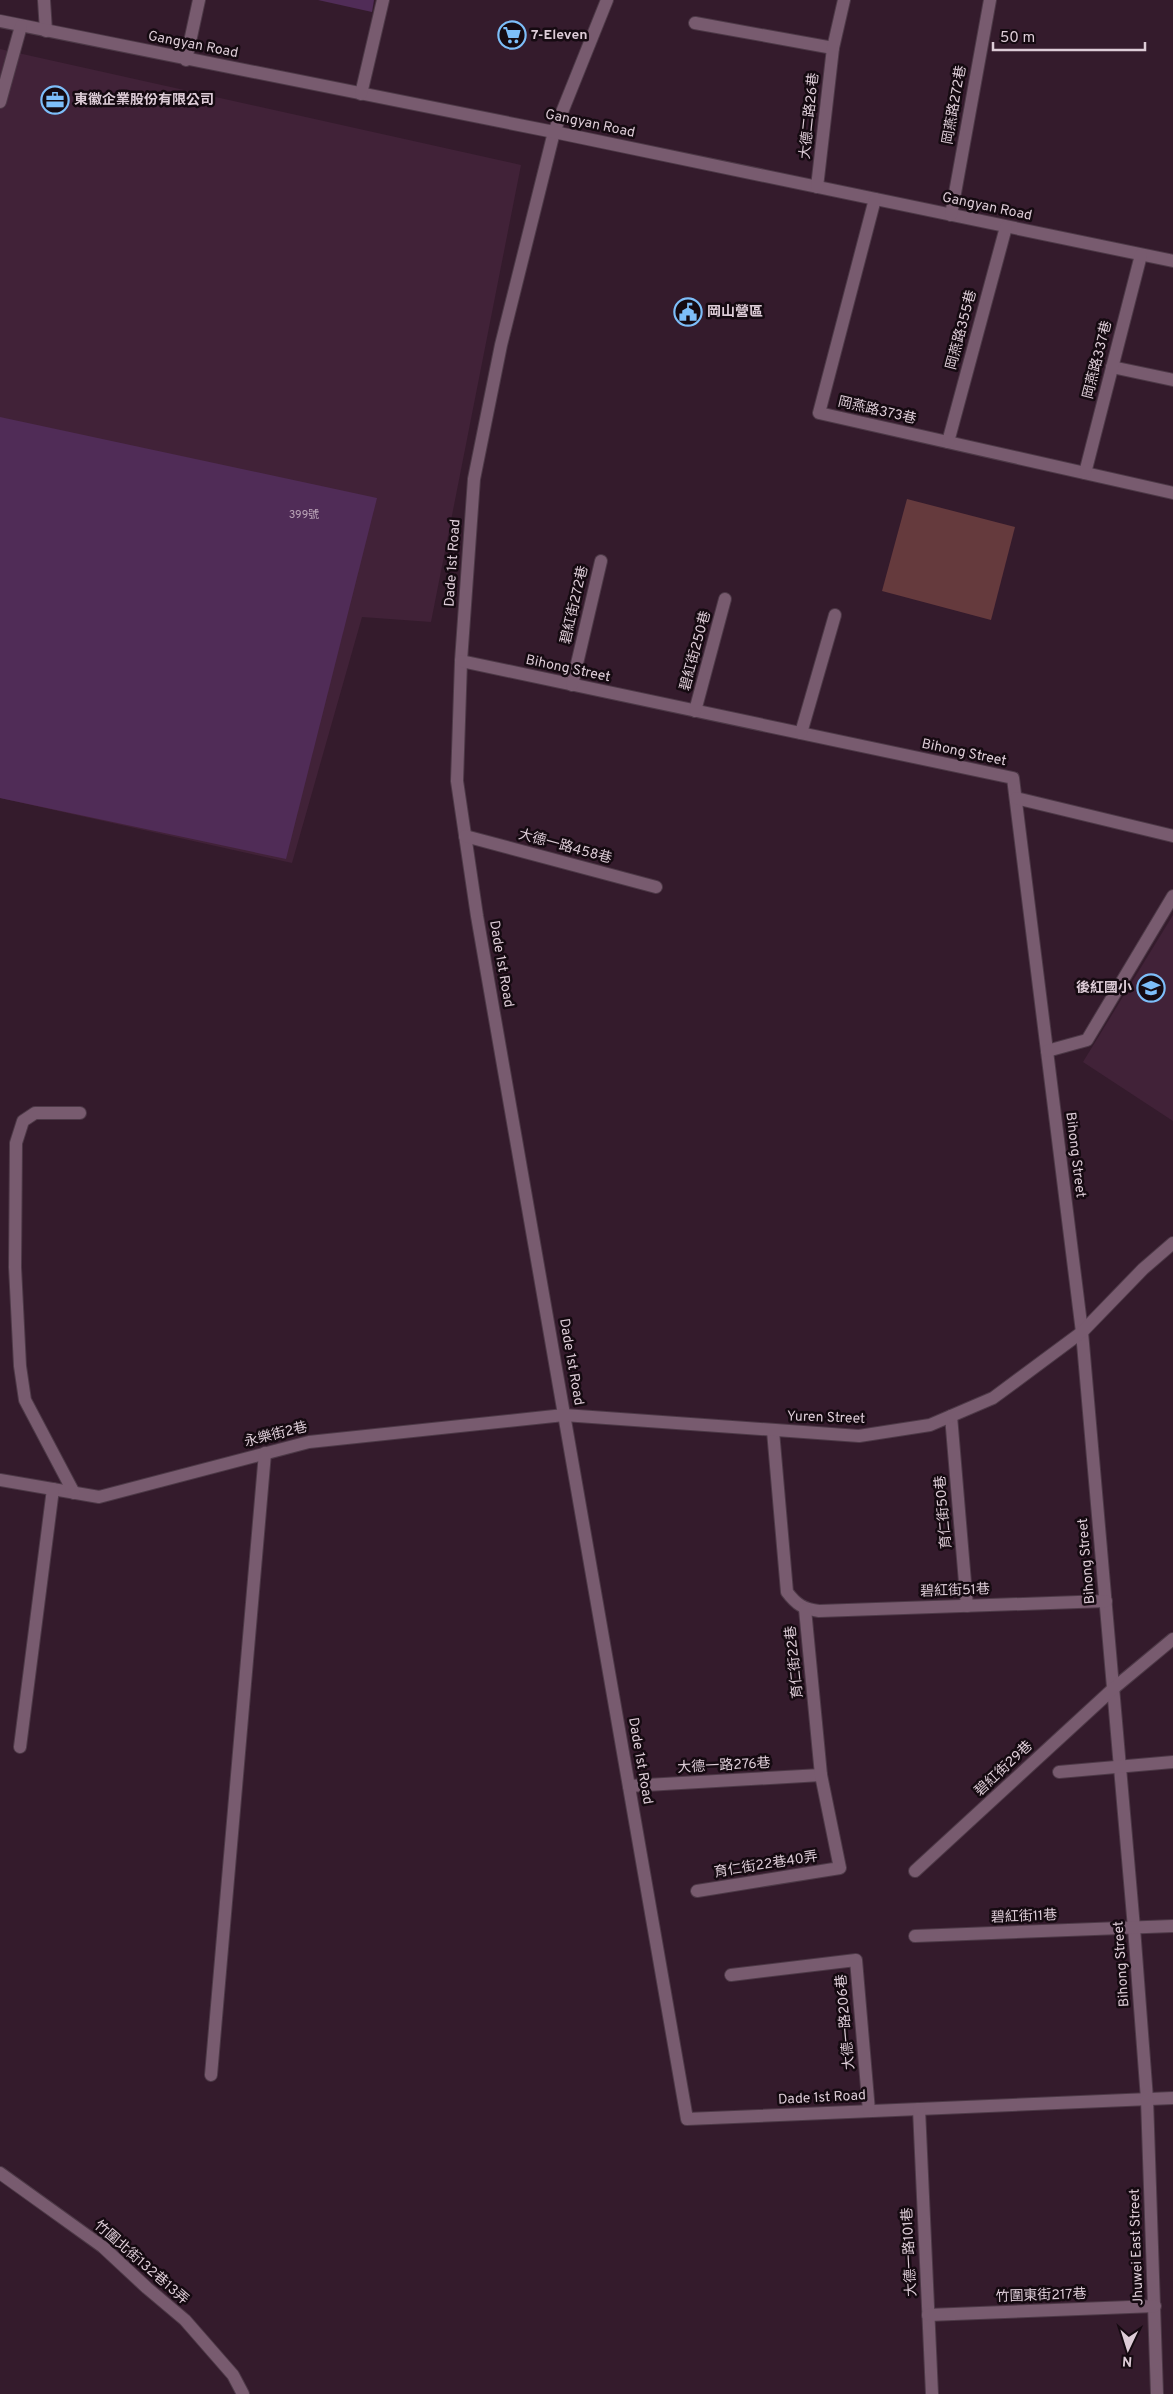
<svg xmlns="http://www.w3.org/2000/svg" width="1173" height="2394" viewBox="0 0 1173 2394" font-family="Overpass,'Noto Sans TC',sans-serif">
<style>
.built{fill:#412238}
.green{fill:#653a3d}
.building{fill:#502c57}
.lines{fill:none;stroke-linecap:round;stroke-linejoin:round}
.minor-casing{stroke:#4d3947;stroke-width:14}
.minor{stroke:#785b6f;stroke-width:12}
.labels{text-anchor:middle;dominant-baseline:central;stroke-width:5;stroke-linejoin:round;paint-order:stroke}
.number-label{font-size:11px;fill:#baa4b7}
.poi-label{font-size:14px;font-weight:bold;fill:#ddccd7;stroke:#150a11;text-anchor:start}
.street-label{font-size:14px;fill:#ddccd7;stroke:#150a11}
</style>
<rect width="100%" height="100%" fill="#341b2c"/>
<!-- built -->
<g class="built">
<polygon points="0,49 521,165 431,622 362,617 292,863 0,798"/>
<polygon points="1173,915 1173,1121 1083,1062"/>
</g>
<!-- green -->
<polygon class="green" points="907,499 1015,527 991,620 882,591"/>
<!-- building -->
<g class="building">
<polygon points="318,0 374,0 372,12"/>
<polygon points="0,417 377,498 286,859 0,798"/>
</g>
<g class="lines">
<!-- minor casing -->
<g class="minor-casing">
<g id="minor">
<polyline points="44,0 46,31"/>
<polyline points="607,0 554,132 501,345 474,479 461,661 457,781 477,916 687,2119 1173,2098"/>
<polyline points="0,21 554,132 1173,261"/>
<polyline points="695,23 833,48"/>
<polyline points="186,60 199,0"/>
<polyline points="361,94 383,0"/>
<polyline points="0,102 21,26"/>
<polyline points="817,187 833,48 844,0"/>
<polyline points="875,199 819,413 1173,493"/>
<polyline points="951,215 990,0"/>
<polyline points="1112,367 1173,380"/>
<polyline points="948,442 1006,227"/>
<polyline points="1085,473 1141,255"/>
<polyline points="461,661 1013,778 1082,1332 1134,1928 1147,2099 1157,2394"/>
<polyline points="572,685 601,561"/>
<polyline points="695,711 725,599"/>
<polyline points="801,733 835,615"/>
<polyline points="1016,798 1173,836"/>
<polyline points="465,836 656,887"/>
<polyline points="1047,1051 1087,1040 1173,896"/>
<polyline points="951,1416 967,1606"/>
<path d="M773 1431 787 1592C796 1604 803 1609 819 1611L1106 1601"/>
<polyline points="0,1480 99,1497 309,1442 564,1415 859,1436 930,1425 993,1398 1082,1332 1143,1269 1173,1243"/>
<polyline points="74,1493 25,1400 20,1366 15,1267 16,1143 23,1121 35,1113 80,1113"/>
<polyline points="20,1747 53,1489"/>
<polyline points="1059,1772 1173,1762"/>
<polyline points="629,1786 821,1775"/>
<polyline points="915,1871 1114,1688 1173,1639"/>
<polyline points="697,1891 840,1868 821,1775 805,1609"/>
<polyline points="915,1936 1173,1926"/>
<polyline points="731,1975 856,1960 869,2111"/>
<polyline points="211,2075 265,1453"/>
<polyline points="919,2109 932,2394"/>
<polyline points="0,2173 103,2247 147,2288 185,2320 233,2375 243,2394"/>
<polyline points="928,2315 1155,2306"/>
</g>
</g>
<!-- minor -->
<use href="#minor" class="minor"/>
</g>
<!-- icons -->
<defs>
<g id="supermarket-ring" transform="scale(1.4375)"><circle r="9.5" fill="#150a11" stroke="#7dbef9" stroke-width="1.5"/><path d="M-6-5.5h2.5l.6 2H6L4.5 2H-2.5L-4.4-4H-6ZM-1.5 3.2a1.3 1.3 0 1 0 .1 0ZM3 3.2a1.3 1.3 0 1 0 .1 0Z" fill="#7dbef9"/></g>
<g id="office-ring" transform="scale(1.4375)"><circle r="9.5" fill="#150a11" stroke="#7dbef9" stroke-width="1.5"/><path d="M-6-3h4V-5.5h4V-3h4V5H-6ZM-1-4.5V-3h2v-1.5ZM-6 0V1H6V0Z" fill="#7dbef9"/></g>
<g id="civic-ring" transform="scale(1.4375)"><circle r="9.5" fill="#150a11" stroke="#7dbef9" stroke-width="1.5"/><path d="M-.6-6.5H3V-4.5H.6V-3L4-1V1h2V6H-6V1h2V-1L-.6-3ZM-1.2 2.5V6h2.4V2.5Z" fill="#7dbef9"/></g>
<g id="school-ring" transform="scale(1.4375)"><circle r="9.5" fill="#150a11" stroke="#7dbef9" stroke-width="1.5"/><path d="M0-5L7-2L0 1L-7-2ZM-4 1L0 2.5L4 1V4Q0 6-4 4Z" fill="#7dbef9"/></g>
</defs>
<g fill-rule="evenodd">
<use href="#supermarket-ring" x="512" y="35"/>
<use href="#office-ring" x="55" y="100"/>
<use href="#civic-ring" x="688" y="312"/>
<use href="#school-ring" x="1151" y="988"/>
</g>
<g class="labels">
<!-- number labels -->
<g class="number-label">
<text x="304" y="515">399號</text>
</g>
<!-- poi labels -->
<g class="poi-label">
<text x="531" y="35">7-Eleven</text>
<text x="74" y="100">東徽企業股份有限公司</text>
<text x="707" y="312">岡山營區</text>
<text x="1132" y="988" text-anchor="end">後紅國小</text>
</g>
<!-- street labels -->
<g class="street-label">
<text transform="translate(193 45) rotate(11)">Gangyan Road</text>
<text transform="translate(955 105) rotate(-80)">岡燕路272巷</text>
<text transform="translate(810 116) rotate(-84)">大德二路26巷</text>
<text transform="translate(590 124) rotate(12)">Gangyan Road</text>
<text transform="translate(987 207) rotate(12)">Gangyan Road</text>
<text transform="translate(962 330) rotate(-75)">岡燕路355巷</text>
<text transform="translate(1098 360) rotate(-76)">岡燕路337巷</text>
<text transform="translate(877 411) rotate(13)">岡燕路373巷</text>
<text transform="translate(453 563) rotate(-86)">Dade 1st Road</text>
<text transform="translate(575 605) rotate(-77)">碧紅街272巷</text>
<text transform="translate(696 651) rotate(-75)">碧紅街250巷</text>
<text transform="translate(568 669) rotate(12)">Bihong Street</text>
<text transform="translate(964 753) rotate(12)">Bihong Street</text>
<text transform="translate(565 847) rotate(15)">大德一路458巷</text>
<text transform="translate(501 964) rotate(80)">Dade 1st Road</text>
<text transform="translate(1075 1155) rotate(83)">Bihong Street</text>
<text transform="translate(571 1362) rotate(80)">Dade 1st Road</text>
<text transform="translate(826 1418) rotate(2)">Yuren Street</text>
<text transform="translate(276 1435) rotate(-14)">永樂街2巷</text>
<text transform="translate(944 1512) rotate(-95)">育仁街50巷</text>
<text transform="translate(1087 1561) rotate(-95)">Bihong Street</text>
<text transform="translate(955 1591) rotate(-2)">碧紅街51巷</text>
<text transform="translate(795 1662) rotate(-96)">育仁街22巷</text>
<text transform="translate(640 1761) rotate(80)">Dade 1st Road</text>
<text transform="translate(724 1766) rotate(-3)">大德一路276巷</text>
<text transform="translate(1004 1769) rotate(-43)">碧紅街29巷</text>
<text transform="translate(766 1865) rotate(-9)">育仁街22巷40弄</text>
<text transform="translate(1024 1917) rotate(-2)">碧紅街11巷</text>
<text transform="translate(1122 1964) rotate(-94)">Bihong Street</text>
<text transform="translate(846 2022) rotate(-95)">大德一路206巷</text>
<text transform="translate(822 2098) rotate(-3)">Dade 1st Road</text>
<text transform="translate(1137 2247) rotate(-92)">Jhuwei East Street</text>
<text transform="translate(910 2252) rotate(-93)">大德一路101巷</text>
<text transform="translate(141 2263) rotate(41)">竹圍北街132巷13弄</text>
<text transform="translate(1041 2296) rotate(-2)">竹圍東街217巷</text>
</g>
</g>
<!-- north arrow -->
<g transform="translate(1128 2349) rotate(184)" stroke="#150a11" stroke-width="4" paint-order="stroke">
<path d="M0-4L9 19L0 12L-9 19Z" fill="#ddccd7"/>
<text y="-8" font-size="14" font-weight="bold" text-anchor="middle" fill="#ddccd7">N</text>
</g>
<!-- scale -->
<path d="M993 42v8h152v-8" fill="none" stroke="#ddccd7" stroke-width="2.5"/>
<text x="1000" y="42" font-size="15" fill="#ddccd7" stroke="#150a11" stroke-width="4" paint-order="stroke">50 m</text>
</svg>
